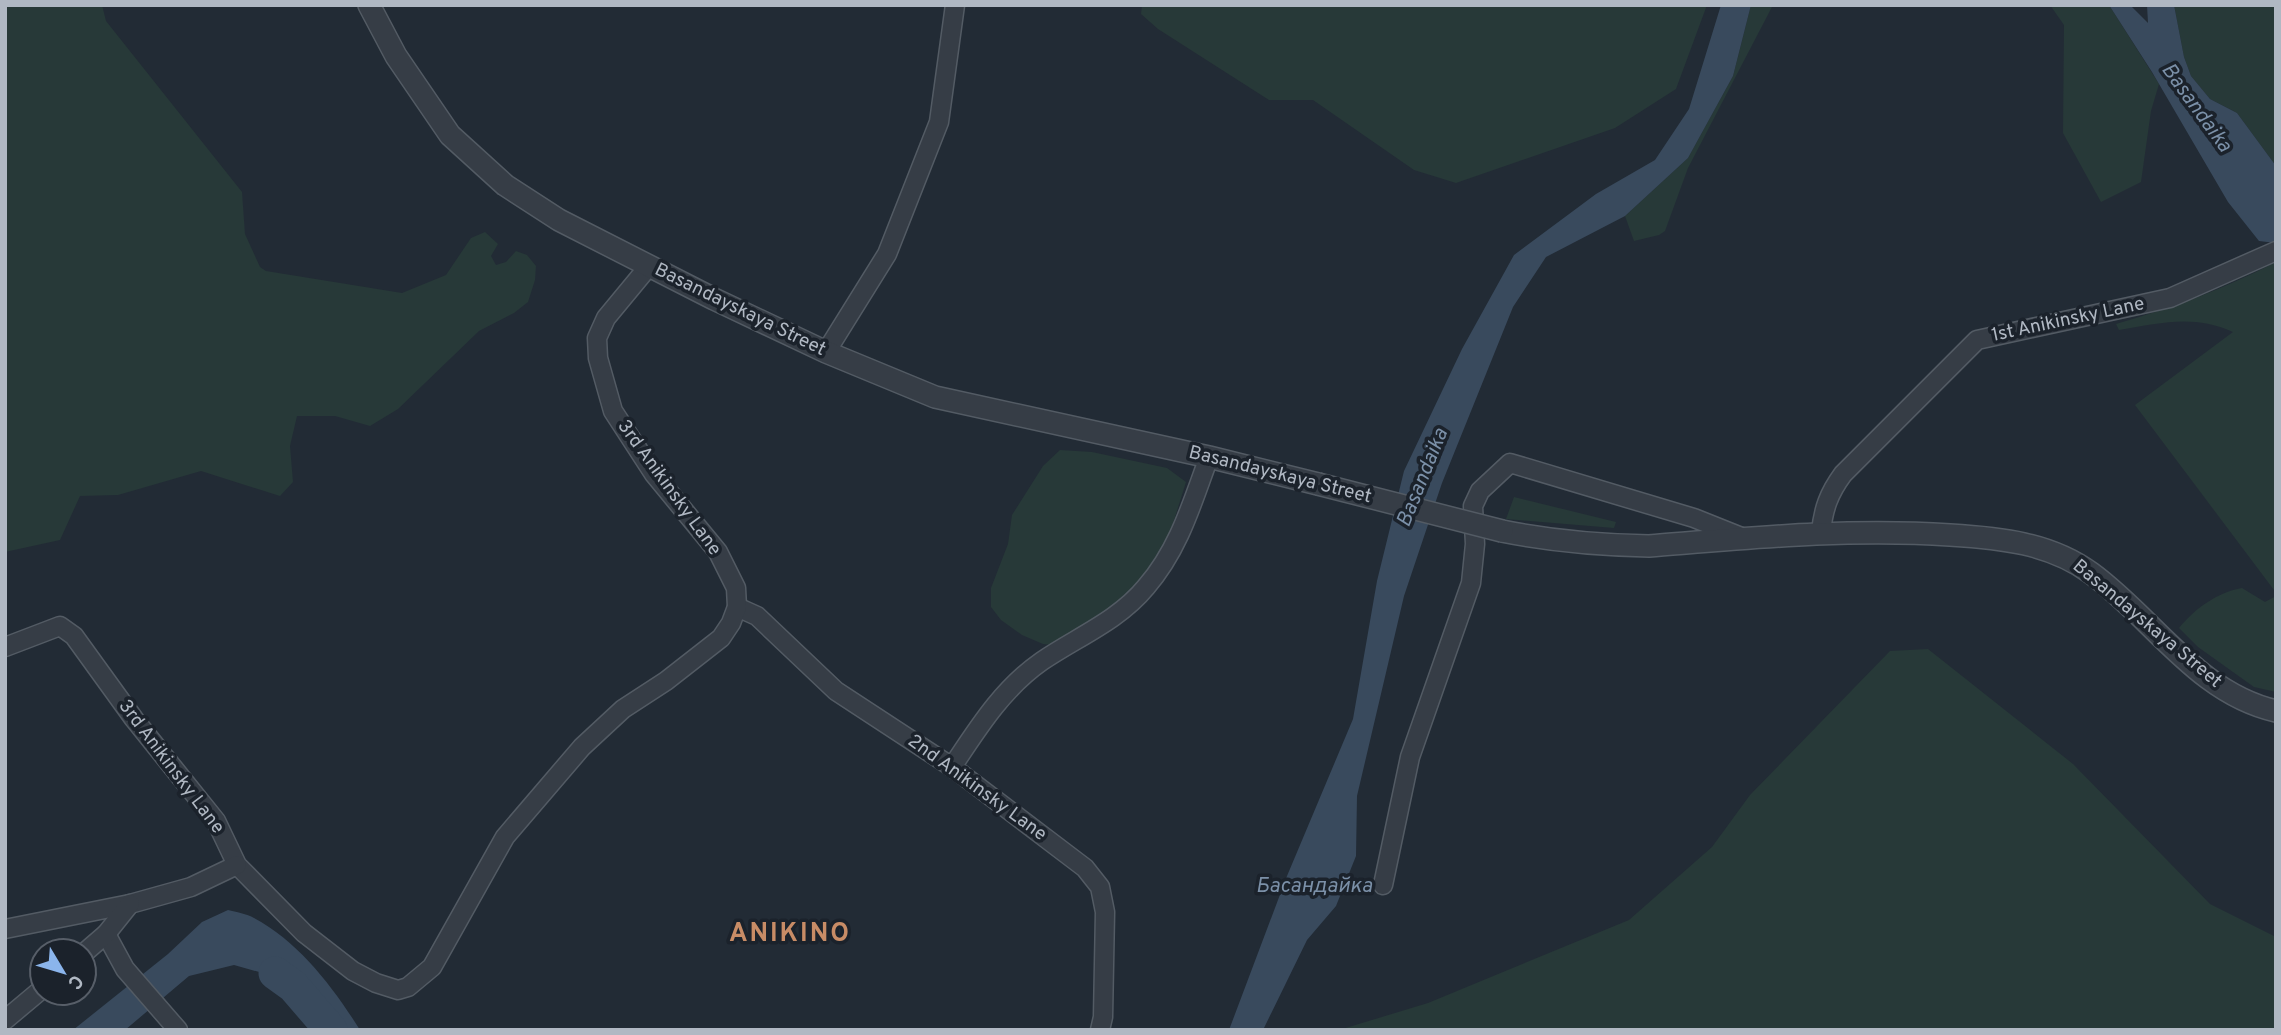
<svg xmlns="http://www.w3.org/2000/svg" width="2281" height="1035" viewBox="0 0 2281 1035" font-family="Overpass,sans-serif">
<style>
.green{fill:#273938}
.water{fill:#394a5d}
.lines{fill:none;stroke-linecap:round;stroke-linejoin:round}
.river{stroke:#394a5d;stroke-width:33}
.minor-casing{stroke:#535b64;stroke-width:21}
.tertiary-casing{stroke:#535b64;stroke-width:24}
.minor{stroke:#363d46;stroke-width:18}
.tertiary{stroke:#363d46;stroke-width:21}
.tertiary-bridge-casing{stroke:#535b64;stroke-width:24;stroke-linecap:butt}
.tertiary-bridge{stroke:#363d46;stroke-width:21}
.labels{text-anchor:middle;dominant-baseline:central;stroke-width:7;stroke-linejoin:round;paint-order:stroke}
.street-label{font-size:19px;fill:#b0b8c3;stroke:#1b222b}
.water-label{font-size:21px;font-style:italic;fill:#7b90a8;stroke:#1b222b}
.district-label{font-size:26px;font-weight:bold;letter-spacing:2px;fill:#c88c66;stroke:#1b222b}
</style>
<rect width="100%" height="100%" fill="#222b35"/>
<!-- green -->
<g class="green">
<polygon points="5,5 102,5 106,21 242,192 245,234 260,267 266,271 402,293 446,275 471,238 485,232 498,244 491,256 496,265 506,262 516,251 527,255 536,266 535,280 528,302 514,313 479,331 398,409 370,426 335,416 297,416 290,446 293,482 280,496 201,471 118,495 80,496 60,540 5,552"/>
<polygon points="1142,5 1707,5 1676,89 1615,128 1456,183 1414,170 1313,100 1269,100 1158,29 1141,14"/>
<polygon points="1751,5 1773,5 1688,168 1665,231 1659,235 1634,241 1625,216 1688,158 1733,76"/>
<polygon points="2050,5 2109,5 2159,84 2151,111 2141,182 2101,202 2063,133 2064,25"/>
<polygon points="2174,5 2276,5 2276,166 2237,113 2210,99 2191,76 2184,57"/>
<path d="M2276 262V589L2274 590 2135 405 2233 332C2193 314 2161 323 2119 330L2116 324C2172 308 2224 289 2276 262Z"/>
<polygon points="1060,450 1092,452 1167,468 1186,482 1171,530 1147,574 1085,631 1062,646 1043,644 1022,635 1001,620 991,607 991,588 1008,544 1012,515 1043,466"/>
<polygon points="1514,497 1616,522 1614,528 1506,519"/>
<path d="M2242 588 2265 602 2276 596V692L2254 687 2198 647 2179 628C2196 608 2216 593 2242 588Z"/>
<polygon points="1928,649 2073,764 2210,904 2276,937 2276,1030 1339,1030 1428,1003 1629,920 1712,847 1750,795 1890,651"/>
</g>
<!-- water -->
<g class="water">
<polygon points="1721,5 1751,5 1733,76 1688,158 1625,216 1546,257 1513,307 1442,483 1404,596 1357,796 1356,856 1336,906 1307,940 1263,1030 1229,1030 1287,876 1353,719 1377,581 1404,471 1462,349 1514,255 1596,194 1655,160 1689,109"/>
<polygon points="2109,5 2130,5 2148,23 2147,5 2174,5 2184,57 2191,76 2210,99 2237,113 2276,166 2276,243 2259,241 2228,202 2152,72"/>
<path d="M228 910C236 912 247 914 254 918 299 942 333 987 360 1030H333L323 1015 277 977 234 965 189 976 125 1030H73L168 954 202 922Z"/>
</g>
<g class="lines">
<!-- river -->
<polyline class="river" points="275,973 293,986 331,1030"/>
<!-- minor casing -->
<g class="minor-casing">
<g id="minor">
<polyline points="826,352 887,254 939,122 955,5"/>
<path d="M1821 533C1823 509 1829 493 1843 474L1977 340 2170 298 2276 251"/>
<polyline points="737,607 757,616 836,691 952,767 1085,868 1100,887 1105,912 1103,1017 1100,1030"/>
<polyline points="5,647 60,626 74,636 134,719 216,821 237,865 304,933 353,971 376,983 398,990 408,987 432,967 505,837 582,747 623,709 666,681 721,638 731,623 737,607 736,588 718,552 654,474 613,411 598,358 597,338 606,318 649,266"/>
<path d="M952 767C978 728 1002 689 1042 661 1077 637 1118 621 1146 587 1179 549 1192 503 1209 457"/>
<polyline points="1383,885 1410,757 1471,583 1475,544 1473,506 1480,491 1510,463 1694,518 1744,538"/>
<polyline points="5,929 130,904 191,887 237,865"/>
<polyline points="106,934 125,969 178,1030"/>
<polyline points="84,953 106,934 130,904"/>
<polyline points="5,1020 42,989"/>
</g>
</g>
<!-- tertiary casing -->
<g class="tertiary-casing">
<g id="tertiary">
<polyline points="369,5 396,56 450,135 505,185 559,220 714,299 826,352 935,397 1209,457 1318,484"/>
<path d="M1502 531C1551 541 1599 545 1649 546 1750 538 1849 528 1950 535 2000 538 2050 543 2091 573 2153 618 2197 693 2276 711"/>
</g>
</g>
<!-- minor -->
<use href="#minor" class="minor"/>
<!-- tertiary -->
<use href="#tertiary" class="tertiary"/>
<!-- tertiary-bridge casing -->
<g class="tertiary-bridge-casing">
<polyline id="tertiary-bridge" points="1318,484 1502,531"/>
</g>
<!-- tertiary-bridge -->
<use href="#tertiary-bridge" class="tertiary-bridge"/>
</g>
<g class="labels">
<!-- street labels -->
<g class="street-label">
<text transform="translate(740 310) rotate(26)">Basandayskaya Street</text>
<text transform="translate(2068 320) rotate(-12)">1st Anikinsky Lane</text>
<text transform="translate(1280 475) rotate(14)">Basandayskaya Street</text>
<text transform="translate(669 488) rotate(54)">3rd Anikinsky Lane</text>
<text transform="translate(2147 624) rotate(40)">Basandayskaya Street</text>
<text transform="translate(171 767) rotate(53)">3rd Anikinsky Lane</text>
<text transform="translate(977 788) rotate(36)">2nd Anikinsky Lane</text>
</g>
<!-- water labels -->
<g class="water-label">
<text transform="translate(2196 108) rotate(54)">Basandaika</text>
<text transform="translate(1423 478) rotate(-68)">Basandaika</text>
<text x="1314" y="886">Басандайка</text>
</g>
<!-- district labels -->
<g class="district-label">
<text x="790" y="934">ANIKINO</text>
</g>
</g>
<!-- border -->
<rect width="2281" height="1035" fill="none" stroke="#b0b8c3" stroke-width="14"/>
<!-- north arrow -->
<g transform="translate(63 972) rotate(128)"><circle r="33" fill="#1b222b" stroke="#575e68" stroke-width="2"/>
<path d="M0-5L12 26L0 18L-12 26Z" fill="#8bb5ec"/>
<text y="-10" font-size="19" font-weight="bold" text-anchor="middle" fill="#b0b8c3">С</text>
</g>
</svg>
